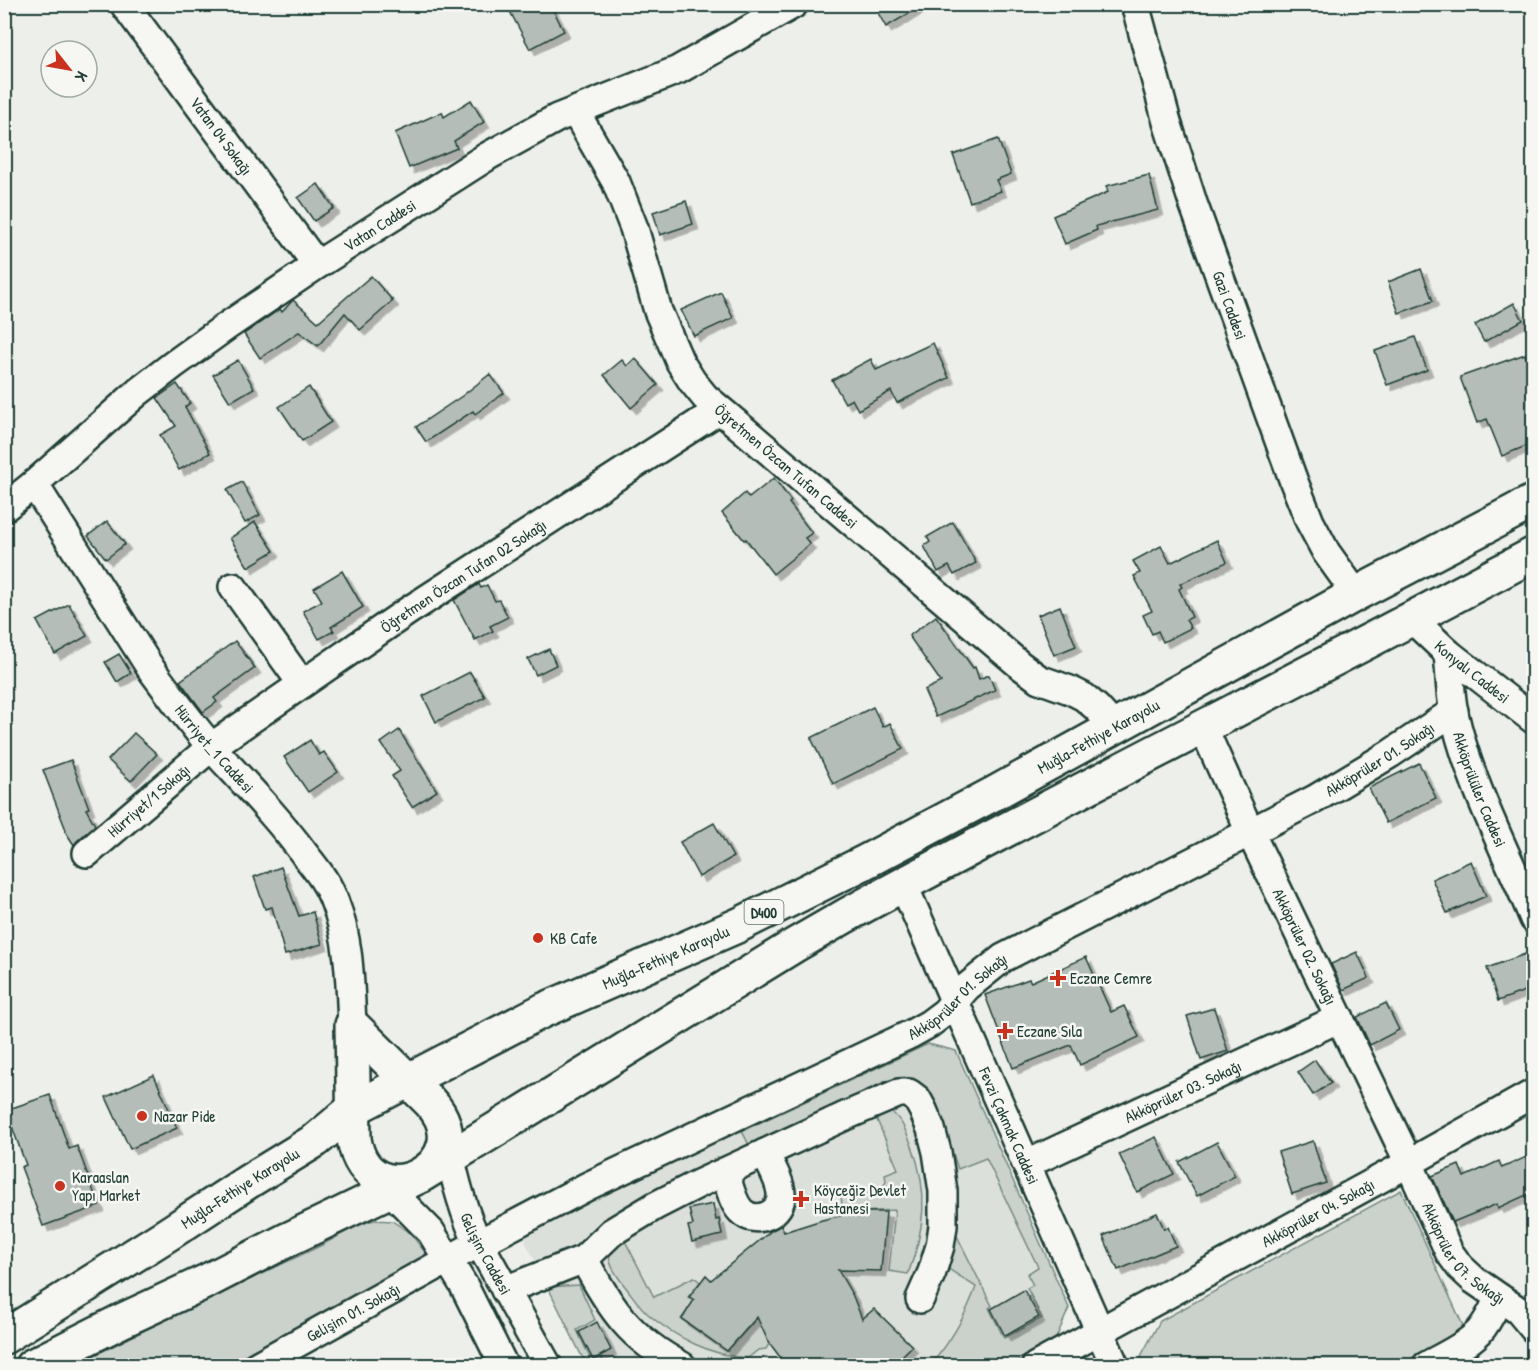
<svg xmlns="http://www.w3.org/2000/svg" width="1538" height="1370" viewBox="0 0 1538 1370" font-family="'Patrick Hand',sans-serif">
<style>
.built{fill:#dce0db}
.green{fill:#cbd2cc;stroke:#758880;stroke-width:1.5}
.building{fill:#b4bdb8;stroke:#1f3d34;stroke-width:1.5;filter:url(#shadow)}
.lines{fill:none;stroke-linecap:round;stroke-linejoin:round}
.minor-casing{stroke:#1f3d34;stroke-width:32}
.highway-casing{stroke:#1f3d34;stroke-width:38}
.minor{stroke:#f6f6f2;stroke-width:27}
.highway{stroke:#f6f6f2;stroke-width:33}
.poi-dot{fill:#c8321e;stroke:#f6f6f2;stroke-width:2}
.labels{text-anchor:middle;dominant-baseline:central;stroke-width:5;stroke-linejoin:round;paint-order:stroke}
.shield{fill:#f6f6f2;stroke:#60746d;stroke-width:1.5}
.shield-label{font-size:15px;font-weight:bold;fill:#1f3d34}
.street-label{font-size:16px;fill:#1f3d34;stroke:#f6f6f2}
.poi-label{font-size:16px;fill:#1f3d34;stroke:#f6f6f2;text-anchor:start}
</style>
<defs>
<filter id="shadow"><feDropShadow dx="5.5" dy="5.5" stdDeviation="0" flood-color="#0004"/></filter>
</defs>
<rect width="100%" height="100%" fill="#edefea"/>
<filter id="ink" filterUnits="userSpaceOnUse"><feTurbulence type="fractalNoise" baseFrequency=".0167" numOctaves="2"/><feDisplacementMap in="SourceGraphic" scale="12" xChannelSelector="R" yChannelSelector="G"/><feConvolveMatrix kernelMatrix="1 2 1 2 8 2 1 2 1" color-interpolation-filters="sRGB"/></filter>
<g filter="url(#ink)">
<!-- built -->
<polygon class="built" points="898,1077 908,1078 916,1081 922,1086 942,1121 958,1168 986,1158 1038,1268 1033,1285 1027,1288 1042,1318 1005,1338 988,1308 992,1305 955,1233 976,1287 966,1314 956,1331 930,1365 606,1365 601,1357 592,1362 577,1330 548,1287 525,1241 531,1229 742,1131 750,1146 886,1081"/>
<!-- green -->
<g class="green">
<path d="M928 1044 956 1051 1069 1308 1054 1343 1010 1365H930C951 1342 965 1317 976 1287L947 1268 955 1232 992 1306 989 1308 1004 1338 1042 1318 1027 1288 1033 1285 1027 1274 1038 1267 986 1158 958 1169C951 1148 934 1090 914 1080 905 1075 896 1078 886 1081L750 1147 742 1131Z"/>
<path d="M890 1111C903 1120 906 1132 912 1146 929 1192 925 1229 908 1274L889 1271 895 1210 843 1213 841 1196C857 1194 878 1196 886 1182L885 1174 898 1169 874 1113Z"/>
<polygon points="1401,1190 1465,1330 1400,1365 1145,1366 1141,1356 1160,1321"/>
<polygon points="374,1220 392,1221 410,1233 428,1256 233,1365 73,1366 165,1320 322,1245 356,1226"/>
<path d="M622 1235 654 1297 694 1277 700 1282 688 1297 694 1301 681 1319 727 1351 761 1314C765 1325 764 1334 769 1344L766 1349 758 1350 748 1358C714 1357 674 1337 648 1314 639 1306 632 1295 624 1285 617 1276 608 1264 609 1252Z"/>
<polygon points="579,1285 595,1320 577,1330 592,1362 601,1357 606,1365 586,1365 548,1287"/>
</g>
<!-- building -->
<g class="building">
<polygon points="506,4 550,4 564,31 530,49"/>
<polygon points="873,4 925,4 886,27"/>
<polygon points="471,100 484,122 454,141 457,148 409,168 395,133 442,112 444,117"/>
<polygon points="998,139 1011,174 996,180 1001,191 970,202 953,155"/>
<polygon points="1149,175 1158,210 1096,226 1097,230 1065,244 1053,216 1108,192 1106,186"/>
<polygon points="318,184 334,208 314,221 298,198"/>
<polygon points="686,201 693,224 660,235 653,212"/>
<polygon points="1421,269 1433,301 1399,313 1388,282"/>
<polygon points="371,276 393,301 360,330 345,313 318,346 299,332 260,358 244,334 280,309 282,312 293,300 318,322"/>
<polygon points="721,292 733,318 694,336 681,310"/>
<polygon points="1514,303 1523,320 1484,342 1475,325"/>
<polygon points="1415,337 1427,370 1387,385 1375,351"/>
<polygon points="933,343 949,378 897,403 891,391 858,410 852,399 845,403 832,380 871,359 876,370"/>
<polygon points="1525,354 1533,378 1533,443 1502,456 1487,419 1477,423 1460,377"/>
<polygon points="635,358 658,385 631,408 604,375 622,360 627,366"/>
<polygon points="238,360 254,388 230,402 213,375"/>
<polygon points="490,374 504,393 475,414 473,411 426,442 416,427 462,396"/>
<polygon points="177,384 190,403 185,407 210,453 179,470 160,435 176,426 157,398"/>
<polygon points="309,387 331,422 302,441 279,407"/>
<polygon points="774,478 791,501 789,503 812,533 805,538 810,544 773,574 746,539 744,540 722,513 745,493 749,498"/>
<polygon points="242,482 260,515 245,523 227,490"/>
<polygon points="107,521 125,544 106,559 88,536"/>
<polygon points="255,522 274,551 248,567 230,538"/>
<polygon points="953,522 976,563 954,575 949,566 938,572 924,546 930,542 927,537"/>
<polygon points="1217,540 1227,562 1180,584 1182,587 1179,589 1192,617 1186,620 1191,628 1163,642 1158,631 1152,634 1143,615 1152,611 1134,576 1140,573 1133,561 1161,546 1170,563"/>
<polygon points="342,571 363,607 331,627 334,631 319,639 303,611 322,601 314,588"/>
<polygon points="479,584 481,588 487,585 495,601 499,600 508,617 490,626 493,631 475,640 454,600"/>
<polygon points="69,604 87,636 55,654 37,621"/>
<polygon points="1060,606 1076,646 1054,655 1038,615"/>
<polygon points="936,616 973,668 975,667 979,679 989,675 995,690 936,717 924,690 941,682 909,636"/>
<polygon points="235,641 255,668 214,698 217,702 203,712 180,681"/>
<polygon points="549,649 556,665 536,675 528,659"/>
<polygon points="119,654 131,673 117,682 105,662"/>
<polygon points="470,672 485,697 436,722 423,696"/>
<polygon points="873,707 883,727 890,723 903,749 833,784 811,738"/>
<polygon points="399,730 437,791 412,807 392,776 400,771 381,743"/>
<polygon points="134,733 157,754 131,781 108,760"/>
<polygon points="310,740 319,755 324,752 338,772 308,792 284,757"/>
<polygon points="71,760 89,808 86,809 95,825 77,841 74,845 65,831 66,830 43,770"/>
<polygon points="1419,763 1436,798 1386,823 1369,788"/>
<polygon points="714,823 733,857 699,877 680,842"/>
<polygon points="1471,861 1486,896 1447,913 1432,879"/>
<polygon points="281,867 299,916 313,912 322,944 285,955 272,907 265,909 254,877"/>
<polygon points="1357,952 1369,978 1343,990 1331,964"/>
<polygon points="1528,953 1533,969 1533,988 1498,1001 1487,968"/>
<polygon points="1086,957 1111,1012 1124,1006 1139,1037 1080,1065 1071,1045 1013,1068 985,995 1029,979 1031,982"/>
<polygon points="1386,1003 1399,1030 1370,1045 1357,1017"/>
<polygon points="1214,1008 1228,1051 1201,1060 1187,1016"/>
<polygon points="1315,1060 1331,1083 1313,1095 1298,1072"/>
<polygon points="154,1075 177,1128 130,1149 106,1097"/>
<polygon points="50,1095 69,1149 77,1146 99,1206 43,1226 21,1167 26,1165 6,1110"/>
<polygon points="1156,1137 1174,1174 1137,1192 1119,1154"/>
<polygon points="1313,1141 1326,1183 1292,1194 1278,1152"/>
<polygon points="1217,1142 1235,1176 1197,1196 1179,1162"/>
<polygon points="1533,1154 1533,1192 1498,1208 1497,1204 1453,1222 1432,1176 1459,1165 1464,1177 1499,1161 1502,1168"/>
<polygon points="713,1204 716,1220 719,1219 722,1235 692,1242 688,1226 693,1225 689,1209"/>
<polygon points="867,1212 886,1212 881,1271 838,1270 853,1296 862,1319 874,1309 912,1346 893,1365 786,1365 768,1341 757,1317 727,1351 682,1319 694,1300 689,1297 706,1275 711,1280 771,1231 781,1225 784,1232 822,1220 843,1215"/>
<polygon points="1157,1213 1164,1229 1168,1227 1176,1246 1118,1270 1103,1236"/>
<polygon points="1024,1290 1039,1317 1005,1336 991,1309"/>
<polygon points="597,1322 611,1350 593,1360 579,1332"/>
</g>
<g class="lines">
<!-- minor casing -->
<g class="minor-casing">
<g id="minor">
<path id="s1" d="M124 4 317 265"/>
<path id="s2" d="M1135 4 1167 122 1193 203 1294 482 1310 522 1326 552 1356 594"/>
<path id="s3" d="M575 111 616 182 634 228 658 311 680 362 692 381 705 397 743 429 1020 665 1039 679 1070 690 1084 697 1097 708 1114 727"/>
<path id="s4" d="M34 484 151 669C171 696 191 724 213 749 245 784 278 818 306 856 318 871 329 885 335 903 350 941 350 985 352 1025"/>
<path id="s5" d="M4 508 34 484 138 392 173 365 227 326 317 265 488 156 557 118 678 70 794 4"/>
<polyline points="233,587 302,684"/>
<path id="s6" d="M1412 619 1448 653 1534 720"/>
<path id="s7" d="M1448 653C1450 673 1450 694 1454 713 1470 785 1506 851 1534 919"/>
<path id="s8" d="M1203 727 1250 832 1409 1163 1449 1252 1460 1267 1474 1280 1519 1311 1534 1329"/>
<path id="s9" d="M87 853 211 747 408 611 719 410"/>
<path id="s10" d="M903 884 1115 1366"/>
<path id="s11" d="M446 1138C453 1170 460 1201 473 1232L548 1366"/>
<path id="s12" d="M1027 1164 1340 1018"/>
<path d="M725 1172C729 1184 732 1202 741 1211 756 1226 783 1214 781 1193 780 1180 770 1165 765 1153"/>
<polyline points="377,1177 431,1232 464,1286 504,1366"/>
<path d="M584 1259C611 1310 630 1338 682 1366"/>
<polyline points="505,1290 584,1259 612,1232 655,1206 698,1184 843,1117 899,1093 909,1093 917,1099 923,1110 931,1129 937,1152 943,1191 943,1226 940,1246 932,1272 920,1299"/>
<path id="s13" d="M256 1366 449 1259 588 1186 911 1034 929 1024 945 1012 967 987 1003 958 1315 799 1390 754 1454 711"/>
<path id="s14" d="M1036 1366 1409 1163 1534 1093"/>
<path d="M1426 1366C1444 1356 1464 1347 1479 1332 1488 1322 1493 1310 1499 1298"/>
</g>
</g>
<!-- highway casing -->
<g class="highway-casing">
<g id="highway">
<path d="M352 1025 430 1102C487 1163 368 1225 354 1139Z"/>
<path id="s15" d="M4 1337 168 1234 249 1181 316 1140 353 1109 544 1010 739 925 863 863 995 793 1356 594 1534 501"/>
<path d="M32 1366 121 1321 207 1281 289 1239 420 1176 795 945 847 915C1074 791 1306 676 1534 554"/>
</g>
</g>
<!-- minor -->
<use href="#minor" class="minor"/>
<!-- highway -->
<use href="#highway" class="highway"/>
</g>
</g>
<!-- markers -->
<g class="poi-dot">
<circle cx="538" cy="938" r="6"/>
<path d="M1055 969h6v6h6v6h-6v6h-6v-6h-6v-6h6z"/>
<path d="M1002 1022h6v6h6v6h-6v6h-6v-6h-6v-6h6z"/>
<circle cx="142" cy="1116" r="6"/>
<circle cx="60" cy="1186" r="6"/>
<path d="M798 1190h6v6h6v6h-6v6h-6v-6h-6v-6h6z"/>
</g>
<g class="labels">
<!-- shield labels -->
<rect class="shield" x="744.5" y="900" width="39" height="24" rx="4.5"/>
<g class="shield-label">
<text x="764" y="912">D400</text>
</g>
<!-- street labels -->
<g class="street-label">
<text stroke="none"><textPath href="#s1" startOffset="164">Vatan 04 Sokağı</textPath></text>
<text stroke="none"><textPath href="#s5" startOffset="471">Vatan Caddesi</textPath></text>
<text stroke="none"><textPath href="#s2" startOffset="316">Gazi Caddesi</textPath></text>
<text stroke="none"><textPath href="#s3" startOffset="423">Öğretmen Özcan Tufan Caddesi</textPath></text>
<text stroke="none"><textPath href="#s9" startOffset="468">Öğretmen Özcan Tufan 02 Sokağı</textPath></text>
<text stroke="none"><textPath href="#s6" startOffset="80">Konyalı Caddesi</textPath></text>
<text stroke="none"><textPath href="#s15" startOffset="1251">Muğla-Fethiye Karayolu</textPath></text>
<text stroke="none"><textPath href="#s4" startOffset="321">Hürriyet_1 Caddesi</textPath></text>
<text stroke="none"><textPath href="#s13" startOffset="1281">Akköprüler 01. Sokağı</textPath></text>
<text stroke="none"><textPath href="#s7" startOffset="141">Akköprülüler Caddesi</textPath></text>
<text stroke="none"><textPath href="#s9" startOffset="81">Hürriyet/1 Sokağı</textPath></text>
<text stroke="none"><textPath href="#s8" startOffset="242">Akköprüler 02. Sokağı</textPath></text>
<text stroke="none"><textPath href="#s15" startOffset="765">Muğla-Fethiye Karayolu</textPath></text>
<text stroke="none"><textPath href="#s13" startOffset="795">Akköprüler 01. Sokağı</textPath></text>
<text stroke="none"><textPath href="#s12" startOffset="172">Akköprüler 03. Sokağı</textPath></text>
<text stroke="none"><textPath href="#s10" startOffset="264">Fevzi Çakmak Caddesi</textPath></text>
<text stroke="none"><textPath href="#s15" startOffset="279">Muğla-Fethiye Karayolu</textPath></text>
<text stroke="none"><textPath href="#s14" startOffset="321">Akköprüler 04. Sokağı</textPath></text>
<text stroke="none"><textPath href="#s8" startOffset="590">Akköprüler 07. Sokağı</textPath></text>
<text stroke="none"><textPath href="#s11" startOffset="123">Gelişim Caddesi</textPath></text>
<text stroke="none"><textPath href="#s13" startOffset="111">Gelişim 01. Sokağı</textPath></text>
</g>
<!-- poi labels -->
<g class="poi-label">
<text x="550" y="938">KB Cafe</text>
<text x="1070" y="978">Eczane Cemre</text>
<text x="1017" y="1031">Eczane Sıla</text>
<text x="154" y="1116">Nazar Pide</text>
<text x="72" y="1177">Karaaslan<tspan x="72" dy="18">Yapı Market</tspan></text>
<text x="814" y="1190">Köyceğiz Devlet<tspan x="814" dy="18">Hastanesi</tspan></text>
</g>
</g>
<!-- margin -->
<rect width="1538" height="1370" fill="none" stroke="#f6f6f2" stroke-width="24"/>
<rect x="12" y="12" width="1514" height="1346" fill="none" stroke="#1f3d34" stroke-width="2" filter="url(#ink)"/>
<!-- north arrow -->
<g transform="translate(69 69) rotate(121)"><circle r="28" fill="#f6f6f2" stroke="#a0aca6" stroke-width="1.5"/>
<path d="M0-4.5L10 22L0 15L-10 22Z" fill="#c8321e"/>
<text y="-9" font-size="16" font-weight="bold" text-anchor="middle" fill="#1f3d34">K</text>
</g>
</svg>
